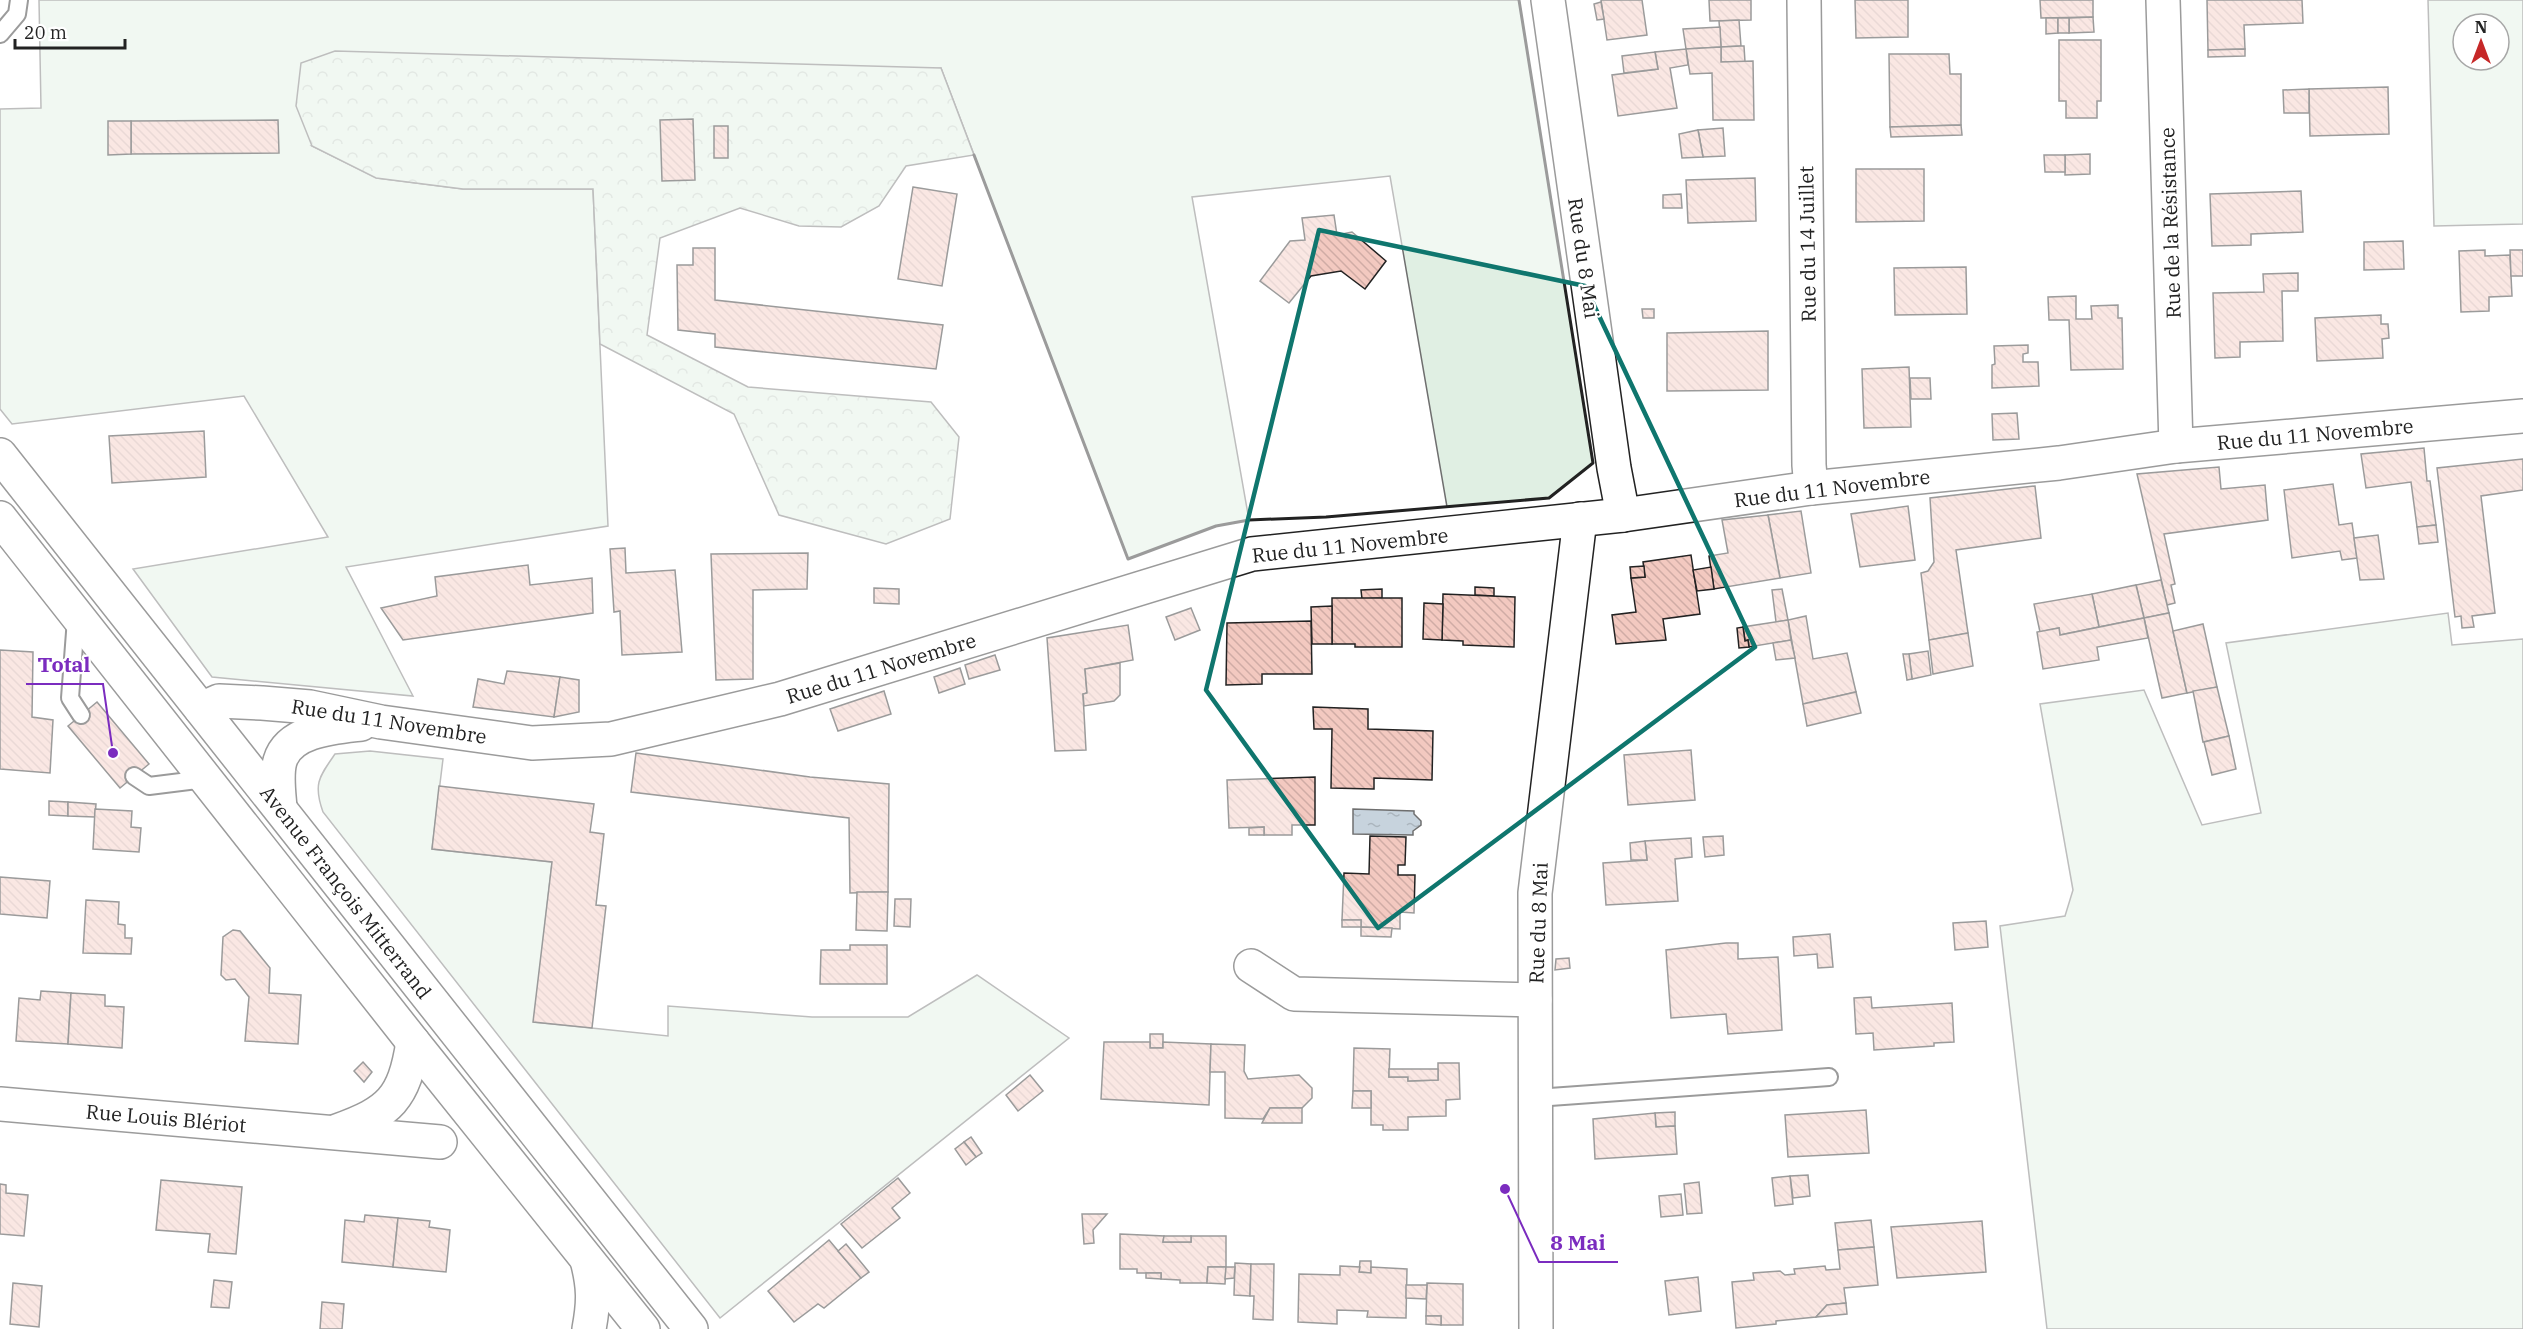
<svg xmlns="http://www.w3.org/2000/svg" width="2523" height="1329" viewBox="0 0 2523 1329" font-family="'IBM Plex Serif',serif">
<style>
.grass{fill:#e0efe3;stroke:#6f6f6f;stroke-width:1.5;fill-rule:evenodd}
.forest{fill:url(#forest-crowns);stroke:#6f6f6f;stroke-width:1.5}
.water{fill:url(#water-ripples);stroke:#6f6f6f;stroke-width:1.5}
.building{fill:url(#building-back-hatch);stroke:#222;stroke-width:1.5}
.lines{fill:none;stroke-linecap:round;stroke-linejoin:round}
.lane-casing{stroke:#222;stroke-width:20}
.street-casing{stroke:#222;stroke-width:36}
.primary-casing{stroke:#222;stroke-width:36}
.lane{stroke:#fff;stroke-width:16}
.street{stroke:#fff;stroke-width:33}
.primary{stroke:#fff;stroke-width:33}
.wall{stroke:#222;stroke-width:3}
.marked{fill:none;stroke:#0f766e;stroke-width:4.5;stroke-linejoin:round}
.labels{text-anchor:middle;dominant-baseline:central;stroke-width:4.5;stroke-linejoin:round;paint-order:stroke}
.street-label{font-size:20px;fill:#222;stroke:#fff}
.leader{fill:none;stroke:#7b2cbf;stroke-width:2}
.callout-dot{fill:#7b2cbf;stroke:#fff;stroke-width:2}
.callout-label{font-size:21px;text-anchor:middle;font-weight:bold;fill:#7b2cbf;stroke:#fff;stroke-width:4.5;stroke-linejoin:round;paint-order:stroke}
</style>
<defs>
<pattern id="forest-crowns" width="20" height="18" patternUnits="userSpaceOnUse" patternTransform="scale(1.5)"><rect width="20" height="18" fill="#e0efe3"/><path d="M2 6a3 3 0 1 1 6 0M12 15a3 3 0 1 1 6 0" fill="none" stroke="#c0cdc2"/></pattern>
<pattern id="water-ripples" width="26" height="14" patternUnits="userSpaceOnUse" patternTransform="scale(1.5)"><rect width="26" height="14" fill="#c7d3dd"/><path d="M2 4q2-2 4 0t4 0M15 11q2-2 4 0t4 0" fill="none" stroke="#abb5bd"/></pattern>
<pattern id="building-back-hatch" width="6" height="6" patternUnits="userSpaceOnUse" patternTransform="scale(1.5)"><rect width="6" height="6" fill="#f3c9c0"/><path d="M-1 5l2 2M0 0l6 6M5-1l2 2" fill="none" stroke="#d0aca5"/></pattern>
</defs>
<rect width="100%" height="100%" fill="#fff"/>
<!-- grass -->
<g class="grass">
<polygon points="39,0 1519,0 1593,463 1549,498 1447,507 1390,176 1192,197 1249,520 1216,526 1128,559 941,68 312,146 377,178 463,189 593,189 608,526 346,567 413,696 212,677 133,569 328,537 244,396 12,424 0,409 0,109 41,108"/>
<path d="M2428 0H2523V224L2434 226ZM2463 24H2499V60H2463Z"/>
<polygon points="2448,613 2452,645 2523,639 2523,1329 2047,1329 2000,926 2065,916 2073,890 2040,704 2144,690 2202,825 2261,813 2226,643"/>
<path d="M370 751 443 759 432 849 552 862 534 1022 668 1036V1006L812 1017H908L977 975 1069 1038 720 1318 323 812C313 784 319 777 335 754Z"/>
</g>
<!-- forest -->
<polygon class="forest" points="335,51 941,68 974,155 906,166 879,206 841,227 799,226 740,208 660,238 647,335 748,387 931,402 959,437 950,519 886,544 779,515 734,414 600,344 593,189 463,189 376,178 312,146 296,106 301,63"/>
<!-- water -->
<polygon class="water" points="1353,809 1414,811 1414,814 1421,821 1421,825 1413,831 1413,835 1353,834"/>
<!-- building -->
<g class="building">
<polygon points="1601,0 1642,0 1647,35 1607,40"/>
<polygon points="1709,0 1751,0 1751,20 1710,21"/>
<polygon points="1855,0 1908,0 1908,37 1856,38"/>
<polygon points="2040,0 2093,0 2093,17 2041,18"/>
<polygon points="2207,0 2302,0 2303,23 2244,25 2245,49 2208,50"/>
<polygon points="1601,2 1604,19 1597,20 1594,4"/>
<polygon points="2093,17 2094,32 2069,33 2069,18"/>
<polygon points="2046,18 2058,18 2058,33 2046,34"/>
<rect x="2058" y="18" width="11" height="15"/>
<polygon points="1739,20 1741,46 1721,47 1719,21"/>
<polygon points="1720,27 1721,47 1686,49 1683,29"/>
<polygon points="2059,40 2101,40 2101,101 2097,101 2097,118 2066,118 2066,101 2059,101"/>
<polygon points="1741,46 1744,46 1745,62 1721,62 1721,47"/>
<polygon points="1721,47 1721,62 1753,61 1754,120 1713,120 1712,73 1690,74 1686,49"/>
<polygon points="1686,49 1688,65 1670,68 1677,108 1618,116 1612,75 1658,69 1655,52"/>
<polygon points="2245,49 2245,56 2208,57 2208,50"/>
<polygon points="1655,52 1658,69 1624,73 1622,56"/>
<polygon points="1889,54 1949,54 1950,74 1961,74 1961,125 1890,127"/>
<polygon points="2388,87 2389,134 2310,136 2309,89"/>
<polygon points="2309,89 2309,113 2284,113 2283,90"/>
<polygon points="693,119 695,180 662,181 660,120"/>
<polygon points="278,120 279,153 131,154 131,121"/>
<polygon points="108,121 131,121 131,154 108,155"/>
<polygon points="1961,125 1962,135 1891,137 1890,127"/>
<rect x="714" y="126" width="14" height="32"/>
<polygon points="1723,128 1725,156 1703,157 1698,130"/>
<polygon points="1698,130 1703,157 1682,158 1679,134"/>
<polygon points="2090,154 2090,174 2065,175 2065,155"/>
<polygon points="2044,155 2065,155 2065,172 2045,172"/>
<polygon points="1856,169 1924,169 1924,221 1856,222"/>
<polygon points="1755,178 1756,221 1688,223 1686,180"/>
<polygon points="913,187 957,194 942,286 898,279"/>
<polygon points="2301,191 2303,232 2251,234 2251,245 2212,246 2210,194"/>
<polygon points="1681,194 1682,208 1663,208 1663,195"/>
<polygon points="1334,215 1337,235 1352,232 1386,261 1365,289 1341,271 1311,276 1289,303 1260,281 1290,241 1305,240 1302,218"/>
<polygon points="2403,241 2404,269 2364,270 2364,242"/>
<polygon points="693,248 715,248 715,300 943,325 936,369 715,347 715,334 678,330 677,265 693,265"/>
<polygon points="2485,250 2485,256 2510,255 2512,296 2489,297 2489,311 2461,312 2459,251"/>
<polygon points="2510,250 2523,250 2523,276 2511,276"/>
<polygon points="1966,267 1967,314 1895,315 1894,268"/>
<polygon points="2298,273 2298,291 2282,291 2283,341 2240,342 2240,357 2215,358 2213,293 2264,292 2263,274"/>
<polygon points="2076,296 2076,319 2092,319 2091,306 2118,305 2118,318 2122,318 2123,369 2071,370 2069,320 2049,320 2048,297"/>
<polygon points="1642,309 1654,309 1654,318 1643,318"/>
<polygon points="2381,315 2381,324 2388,324 2389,338 2382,339 2383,358 2317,361 2315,318"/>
<polygon points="1768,331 1768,390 1667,391 1667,333"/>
<polygon points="2028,345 2028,353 2023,354 2023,362 2038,362 2039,386 1992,388 1992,365 1995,364 1994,346"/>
<polygon points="1909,367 1911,427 1864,428 1862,369"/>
<polygon points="1910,378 1930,378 1931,399 1911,399"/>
<polygon points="2017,413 2019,439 1993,440 1992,414"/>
<polygon points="204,431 206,477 112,483 109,436"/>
<polygon points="2424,448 2427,481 2430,481 2436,525 2417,527 2411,482 2366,488 2361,454"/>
<polygon points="2523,459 2523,490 2481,496 2495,613 2472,616 2474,627 2462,628 2461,616 2455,617 2437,468"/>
<polygon points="2219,467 2221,489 2265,485 2268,520 2164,534 2175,584 2171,585 2175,603 2167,605 2137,474"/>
<polygon points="2333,484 2339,525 2352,523 2357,558 2342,560 2340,551 2292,558 2284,490"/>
<polygon points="2035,486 2041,538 1956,550 1968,633 1929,640 1921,573 1928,571 1934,562 1930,498"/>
<polygon points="1908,506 1915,560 1860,567 1851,514"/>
<polygon points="1801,511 1811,573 1780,578 1768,515"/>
<polygon points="1768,515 1780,578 1714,589 1709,556 1728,553 1722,520"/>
<polygon points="2436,525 2438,542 2419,544 2417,527"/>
<polygon points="2378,535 2384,579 2360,580 2354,538"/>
<polygon points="625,548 626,573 675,570 682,652 622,655 620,611 614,612 610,549"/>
<polygon points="808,553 807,589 753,590 753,679 716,680 711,554"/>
<polygon points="1691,555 1700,614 1663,619 1666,640 1616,644 1612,615 1636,612 1631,578 1645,577 1643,562"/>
<polygon points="528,565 530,585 592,578 593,613 403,640 381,608 437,596 435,577"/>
<polygon points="1644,566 1645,577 1631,578 1630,567"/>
<polygon points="1711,567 1714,589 1697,591 1693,570"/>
<polygon points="2161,580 2169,613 2144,618 2136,585"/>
<polygon points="2136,585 2144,618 2099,627 2092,594"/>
<polygon points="1475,587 1494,588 1494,596 1475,595"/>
<polygon points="874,588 899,589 899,604 874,603"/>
<polygon points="1382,589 1382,598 1362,599 1361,590"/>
<polygon points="1782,589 1788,620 1776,622 1772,590"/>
<polygon points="1443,594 1515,597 1514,647 1463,645 1463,641 1442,640"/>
<polygon points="2092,594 2099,627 2060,635 2059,628 2040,632 2034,604"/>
<polygon points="1332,598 1402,598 1402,647 1355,647 1355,644 1332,644"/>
<polygon points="1424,603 1443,604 1442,640 1423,639"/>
<polygon points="1332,606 1332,644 1312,644 1311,607"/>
<polygon points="1191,608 1200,630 1175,640 1166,617"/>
<polygon points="2169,613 2187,693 2162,698 2144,618"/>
<polygon points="1806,616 1813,659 1847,653 1856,692 1803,704 1788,620"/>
<polygon points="2144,618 2148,638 2097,647 2099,660 2043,669 2037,632 2059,628 2060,635"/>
<polygon points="1788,620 1791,640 1749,647 1748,640 1745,641 1743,627"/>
<polygon points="1311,621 1312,674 1262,674 1262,684 1226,685 1227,623"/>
<polygon points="2203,624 2217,687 2187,693 2173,631"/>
<polygon points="1128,625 1133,660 1085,669 1087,693 1083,694 1086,750 1055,751 1047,638"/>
<polygon points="1743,627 1745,641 1748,640 1749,647 1739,648 1737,628"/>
<polygon points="1968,633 1973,666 1933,674 1929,640"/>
<polygon points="1791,640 1795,658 1776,660 1773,643"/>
<polygon points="0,650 33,652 32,717 53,720 50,773 0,769"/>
<polygon points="1928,651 1931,675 1912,679 1909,654"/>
<polygon points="1903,654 1909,654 1912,679 1907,680"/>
<polygon points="995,655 1000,670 969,679 965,665"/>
<polygon points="1120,663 1120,695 1114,701 1084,706 1083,694 1087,693 1085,669"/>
<polygon points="960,668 965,684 939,693 934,677"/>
<polygon points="507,671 560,677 554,717 473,707 478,679 504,684"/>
<polygon points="560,677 579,680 579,712 554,717"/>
<polygon points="2217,687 2229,736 2203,742 2193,691"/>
<polygon points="884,691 891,714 838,731 830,709"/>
<polygon points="1856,692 1861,713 1807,726 1803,704"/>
<polygon points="97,702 149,764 120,788 68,726"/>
<polygon points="1313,707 1368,709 1368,729 1433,731 1432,780 1374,778 1374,789 1331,788 1332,729 1314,729"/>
<polygon points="2229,736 2236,769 2212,775 2204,742"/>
<polygon points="1691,750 1695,800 1628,805 1624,755"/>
<polygon points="636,753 810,777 889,784 888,892 850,893 849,818 631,792"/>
<polygon points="1315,777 1315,825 1292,825 1292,835 1264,835 1264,827 1229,828 1227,780"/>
<polygon points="439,786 594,804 590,832 604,834 596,905 606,906 592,1028 533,1022 552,862 432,849"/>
<polygon points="49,801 68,802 68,816 49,815"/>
<polygon points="68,802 96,804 95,817 68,816"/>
<polygon points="95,809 132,811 131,827 141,828 139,852 93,849"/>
<polygon points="1264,827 1264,835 1249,835 1249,828"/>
<polygon points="1370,836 1406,837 1405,865 1398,865 1398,875 1415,875 1414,913 1400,912 1400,929 1361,927 1361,920 1342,920 1344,873 1369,874"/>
<polygon points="1723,836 1724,855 1705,857 1703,837"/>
<polygon points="1691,838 1692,857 1675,859 1678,901 1606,905 1603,863 1647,860 1645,841"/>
<polygon points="1645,841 1647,860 1631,860 1630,843"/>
<polygon points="0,877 50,881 47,918 0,914"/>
<polygon points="857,892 888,892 887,931 856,930"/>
<polygon points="895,899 911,899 910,927 894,926"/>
<polygon points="86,900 119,902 118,924 125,925 125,938 132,938 131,954 83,953"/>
<rect x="1342" y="920" width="19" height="7"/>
<polygon points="1986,921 1988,947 1955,950 1953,923"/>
<polygon points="1361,927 1392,928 1391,937 1361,936"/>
<polygon points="233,930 240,931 270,968 269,993 301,995 298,1044 245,1041 249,997 235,979 226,980 221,975 223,937"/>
<polygon points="1830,934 1833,967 1818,968 1817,954 1794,956 1793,937"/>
<polygon points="1726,943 1738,943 1738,959 1778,957 1782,1030 1728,1034 1726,1014 1671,1018 1666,950"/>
<polygon points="850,945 887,945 887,984 820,984 821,950 850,950"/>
<polygon points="1569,958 1570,968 1555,970 1556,959"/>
<polygon points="41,991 71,993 68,1044 16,1041 19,998 40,1000"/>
<polygon points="71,993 105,995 105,1006 124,1007 122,1048 68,1044"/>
<polygon points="1871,997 1872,1008 1952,1003 1954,1042 1934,1043 1934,1046 1874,1050 1873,1033 1856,1034 1854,998"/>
<rect x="1150" y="1034" width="13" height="14"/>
<polygon points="1104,1042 1150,1042 1150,1048 1163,1048 1163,1042 1211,1044 1209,1105 1101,1099"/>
<polygon points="1211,1044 1245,1045 1244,1071 1248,1079 1299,1075 1312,1088 1312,1098 1302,1108 1270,1108 1263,1119 1225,1118 1225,1072 1210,1072"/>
<polygon points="1354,1048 1390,1049 1389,1077 1408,1077 1408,1081 1438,1080 1438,1063 1459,1063 1460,1099 1446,1100 1446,1116 1408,1117 1408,1130 1383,1130 1383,1125 1371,1125 1371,1091 1353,1091"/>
<polygon points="363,1062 372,1072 364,1082 354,1071"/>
<polygon points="1389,1069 1438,1069 1438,1080 1408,1081 1408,1077 1389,1077"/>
<polygon points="1030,1075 1043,1091 1018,1111 1006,1095"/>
<polygon points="1353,1091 1371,1091 1371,1108 1352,1108"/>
<polygon points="1270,1108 1302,1108 1302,1123 1262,1123"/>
<polygon points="1866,1110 1869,1153 1788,1157 1785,1115"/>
<polygon points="1675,1112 1675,1126 1656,1127 1655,1113"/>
<polygon points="1655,1113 1656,1127 1675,1126 1677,1154 1595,1159 1593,1119"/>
<polygon points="971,1137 982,1153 976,1157 964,1142"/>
<polygon points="964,1142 976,1157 966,1165 955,1149"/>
<polygon points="1808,1175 1810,1196 1793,1198 1790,1176"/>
<polygon points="1790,1176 1793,1204 1775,1206 1772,1178"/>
<polygon points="898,1178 910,1193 892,1208 900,1218 862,1248 841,1224"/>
<polygon points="161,1180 242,1187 236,1254 208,1252 210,1234 156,1230"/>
<polygon points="1699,1182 1702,1213 1687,1214 1684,1184"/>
<polygon points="0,1184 6,1185 6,1193 28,1195 24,1236 0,1234"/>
<polygon points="1681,1194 1683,1215 1661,1217 1659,1196"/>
<polygon points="1082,1214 1107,1214 1093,1230 1094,1243 1084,1244"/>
<polygon points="365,1215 398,1218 393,1267 342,1262 345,1220 364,1222"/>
<polygon points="398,1218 430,1221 429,1227 450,1230 446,1272 393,1267"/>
<polygon points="1871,1220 1874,1247 1838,1250 1835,1223"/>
<polygon points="1982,1221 1986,1272 1897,1278 1891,1227"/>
<polygon points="1120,1234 1164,1236 1163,1242 1191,1242 1191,1236 1226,1236 1226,1267 1208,1267 1207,1283 1180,1283 1180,1280 1161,1279 1161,1273 1137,1273 1137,1269 1120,1269"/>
<polygon points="1164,1236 1191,1236 1191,1242 1163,1242"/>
<polygon points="829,1240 861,1278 824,1308 818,1304 794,1322 768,1291"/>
<polygon points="846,1244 869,1272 861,1278 838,1251"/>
<polygon points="1874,1247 1878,1285 1844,1288 1846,1303 1827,1305 1816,1317 1776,1321 1776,1324 1736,1328 1732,1282 1754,1280 1753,1273 1780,1271 1785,1275 1795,1274 1794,1269 1825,1266 1826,1270 1840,1269 1838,1250"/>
<polygon points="1360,1261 1371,1261 1371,1273 1359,1272"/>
<polygon points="1235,1263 1251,1264 1250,1296 1234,1295"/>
<polygon points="1251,1264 1274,1264 1273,1320 1253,1319 1254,1296 1250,1296"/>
<polygon points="1340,1266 1360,1267 1359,1272 1371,1273 1371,1267 1407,1269 1406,1318 1367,1317 1368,1311 1337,1310 1337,1324 1298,1322 1299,1274 1340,1275"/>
<polygon points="1208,1267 1226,1267 1225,1284 1207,1283"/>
<polygon points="1226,1267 1235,1267 1234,1278 1225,1279"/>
<polygon points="1146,1273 1161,1273 1161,1279 1146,1278"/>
<polygon points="1698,1277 1701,1311 1669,1315 1665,1281"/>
<polygon points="214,1280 232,1282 229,1308 211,1307"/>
<polygon points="13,1283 42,1286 39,1327 10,1324"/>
<polygon points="1427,1283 1463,1284 1463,1325 1441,1325 1441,1316 1426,1316"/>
<polygon points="1406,1285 1427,1285 1426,1299 1406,1298"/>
<polygon points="322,1302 344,1304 342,1329 320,1329"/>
<polygon points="1846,1303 1847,1314 1816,1317 1827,1305"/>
<polygon points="1426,1316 1441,1316 1441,1325 1426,1324"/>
</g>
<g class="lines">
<!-- lane casing -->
<g class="lane-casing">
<g id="lane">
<polyline points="0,34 17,14 19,0"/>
<polyline points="76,619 70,698 81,715"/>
<polyline points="134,776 149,786 205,779"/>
<polyline points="1536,1098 1829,1077"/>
</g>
</g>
<!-- street casing -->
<g class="street-casing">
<g id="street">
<polyline points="1548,0 1614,468 1623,515"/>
<polyline points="1804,0 1809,465 1811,488"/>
<polyline points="2163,0 2176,446"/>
<polyline points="201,709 219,701 262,703 310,707 381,722 532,743 611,739 780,699 1252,554 1623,515 1811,488 2059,463 2176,446 2523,416"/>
<path d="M280 808C279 794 276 775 280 761 289 730 335 727 361 724"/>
<polyline points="1251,966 1294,994 1535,1000"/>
<polyline points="0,1104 440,1142"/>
<path d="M337 1131C390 1112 404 1099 413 1042"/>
<path d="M587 1260C594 1287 594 1302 589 1329"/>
<polyline points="1536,1329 1535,893 1580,519"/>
</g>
</g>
<!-- primary casing -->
<g class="primary-casing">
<g id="primary">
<polyline points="0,455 691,1329"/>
<polyline points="0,518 413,1042 643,1329"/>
</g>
</g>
<!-- lane -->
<use href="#lane" class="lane"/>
<!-- street -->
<use href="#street" class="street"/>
<!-- primary -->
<use href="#primary" class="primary"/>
<!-- wall -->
<polyline class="wall" points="974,155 1128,559 1216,526 1249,520 1326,517 1549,498 1593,463 1519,0"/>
</g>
<!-- marked area -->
<path d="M0 0H2523V1329H0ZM1319 230 1585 286 1755 647 1378 928 1206 690Z" fill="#fff" fill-opacity=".55" fill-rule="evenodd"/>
<path class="marked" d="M1319 230 1585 286 1755 647 1378 928 1206 690Z"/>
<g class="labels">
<!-- street labels -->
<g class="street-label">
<text transform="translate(2170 223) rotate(-92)">Rue de la Résistance</text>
<text transform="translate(1807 244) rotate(-91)">Rue du 14 Juillet</text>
<text transform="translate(1584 258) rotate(82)">Rue du 8 Mai</text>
<text transform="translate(2315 434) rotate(-5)">Rue du 11 Novembre</text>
<text transform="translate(1832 488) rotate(-7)">Rue du 11 Novembre</text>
<text transform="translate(1350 545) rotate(-6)">Rue du 11 Novembre</text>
<text transform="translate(881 668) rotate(-17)">Rue du 11 Novembre</text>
<text transform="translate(389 721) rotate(9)">Rue du 11 Novembre</text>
<text transform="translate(346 892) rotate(52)">Avenue François Mitterrand</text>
<text transform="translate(1538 923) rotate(-88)">Rue du 8 Mai</text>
<text transform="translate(166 1118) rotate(5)">Rue Louis Blériot</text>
</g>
</g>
<!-- callouts -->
<path class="leader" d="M113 753L103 684H26M1505 1189L1539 1262H1618"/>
<g class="callout-dot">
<circle cx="113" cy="753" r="6"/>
<circle cx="1505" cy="1189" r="6"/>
</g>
<g class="callout-label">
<text x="64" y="672">Total</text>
<text x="1578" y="1250">8 Mai</text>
</g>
<!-- north arrow -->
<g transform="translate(2481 42)"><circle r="28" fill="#ffffff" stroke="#a7a7a7" stroke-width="1.5"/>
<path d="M0-4.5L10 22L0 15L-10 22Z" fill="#c62828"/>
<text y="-9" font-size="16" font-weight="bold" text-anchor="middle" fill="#222222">N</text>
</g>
<!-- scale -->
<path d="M15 39v9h110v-9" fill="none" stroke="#222222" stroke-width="3"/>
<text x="24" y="39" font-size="18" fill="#222222" stroke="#ffffff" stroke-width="4.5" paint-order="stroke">20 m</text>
</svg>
